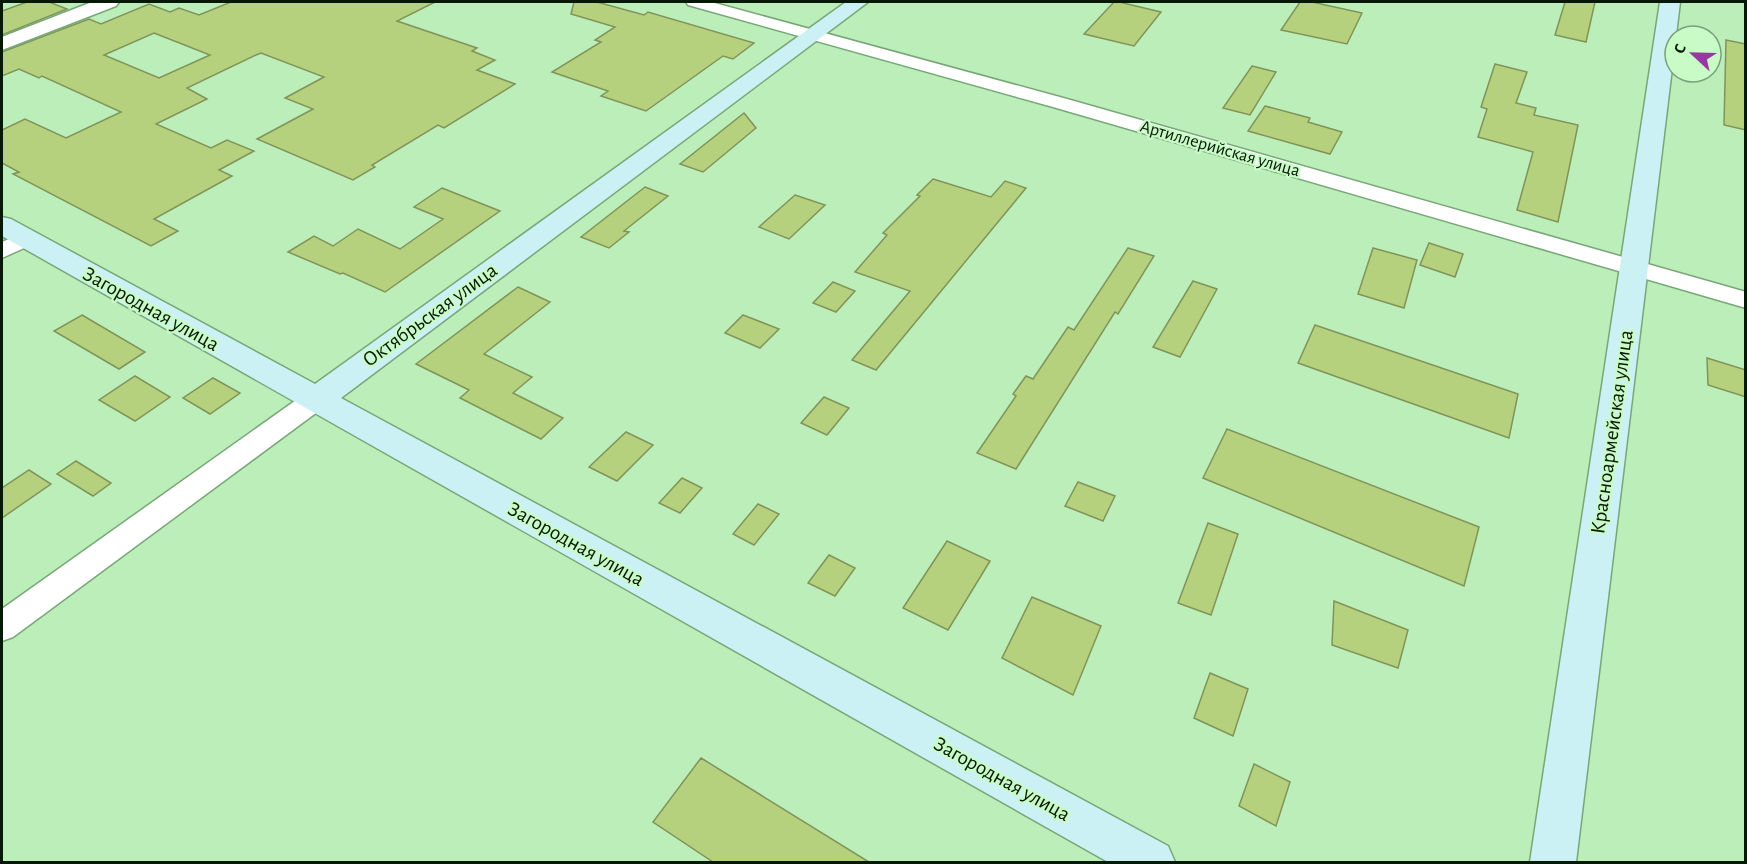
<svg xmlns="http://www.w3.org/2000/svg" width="1747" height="864" viewBox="0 0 1747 864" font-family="'Alegreya Sans',sans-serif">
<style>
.building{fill:#b5d17e;stroke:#809459;stroke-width:1.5;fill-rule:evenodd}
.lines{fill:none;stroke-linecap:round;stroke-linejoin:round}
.minor-casing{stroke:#78a777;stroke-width:3}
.tertiary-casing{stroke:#78a777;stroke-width:3}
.secondary-casing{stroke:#78a777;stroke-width:3}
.minor{fill:#fff;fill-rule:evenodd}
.tertiary{fill:#fff;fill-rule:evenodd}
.secondary{fill:#ccf1f5;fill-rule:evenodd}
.labels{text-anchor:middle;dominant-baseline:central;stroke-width:4.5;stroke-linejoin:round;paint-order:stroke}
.far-street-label{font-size:18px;fill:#061806;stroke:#c9fbc7}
.street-label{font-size:21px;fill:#061806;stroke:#c9fbc7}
</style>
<rect width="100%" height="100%" fill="#bceeba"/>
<!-- building -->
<g class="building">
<polygon points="27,2 49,2 67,9 2,35 2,11"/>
<path d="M231 2H435L397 21 477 48 472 51 495 60 477 70 515 84 444 128 438 125 372 165 375 167 353 180 257 139 313 109 285 98 324 77 261 53 256 55 187 88 207 99 156 124 211 148 227 140 254 151 219 170 232 176 154 219 178 231 151 246 13 174 19 172 2 163V130L25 119 66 138 121 112 42 76 39 78 19 69 2 76V52L89 19 101 24 149 4 170 12 179 8 199 15ZM154 33 210 55 159 78 104 55Z"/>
<polygon points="574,2 597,2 644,15 648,12 754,43 733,59 723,56 646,111 601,96 608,91 552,72 601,42 595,40 615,27 571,14"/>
<polygon points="1114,2 1119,2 1161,12 1134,46 1084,34"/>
<polygon points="1300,2 1312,2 1362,13 1347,44 1281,30"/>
<polygon points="1565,2 1595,2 1586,42 1555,35"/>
<polygon points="1726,40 1746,44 1746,130 1724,125"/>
<polygon points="1495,64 1527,72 1516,103 1536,108 1534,115 1578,125 1558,222 1517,210 1533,152 1478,137 1487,109 1481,107"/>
<polygon points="1252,66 1276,72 1250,115 1223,108"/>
<polygon points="1265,106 1310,118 1308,122 1342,132 1330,154 1248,131"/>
<polygon points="744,113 756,128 703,172 680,164"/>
<polygon points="933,179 991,197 1005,181 1026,188 876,370 852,360 910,291 855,272 887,235 883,233 920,196 917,195"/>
<polygon points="645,187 668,196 624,231 629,232 609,248 581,237"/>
<polygon points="442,188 500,211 385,292 343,273 340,274 288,252 314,236 333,246 358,229 400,249 443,219 414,207"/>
<polygon points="795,195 825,205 789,239 759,227"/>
<polygon points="1429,243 1463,254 1455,277 1420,265"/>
<polygon points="1128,248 1154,256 1118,314 1115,312 1016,469 977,453 1016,396 1013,394 1026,376 1033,379 1068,327 1074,330"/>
<polygon points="1373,248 1417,260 1404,308 1358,294"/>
<polygon points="1193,281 1217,289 1180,357 1153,347"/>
<polygon points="833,282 855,291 836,312 813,303"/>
<polygon points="518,287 550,302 484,354 532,377 513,393 563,418 541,439 460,398 469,390 416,364"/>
<polygon points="82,315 145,352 119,369 54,331"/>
<polygon points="743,315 779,329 760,348 725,333"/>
<polygon points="1315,325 1518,394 1509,438 1298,363"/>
<polygon points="1707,358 1746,370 1746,397 1708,385"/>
<polygon points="135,376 170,397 135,421 99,400"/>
<polygon points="213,378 240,393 210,414 183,398"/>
<polygon points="824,397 849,408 827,435 801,423"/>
<polygon points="1227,429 1479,527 1464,586 1203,478"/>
<polygon points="626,432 653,445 617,481 589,467"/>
<polygon points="76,461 111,483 93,496 57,474"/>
<polygon points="29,470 51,484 2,518 2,488"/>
<polygon points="682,478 702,488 680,513 659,503"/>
<polygon points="1078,482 1115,496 1103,521 1065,506"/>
<polygon points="758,504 779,514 754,545 733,534"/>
<polygon points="1208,523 1238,534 1211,615 1178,603"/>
<polygon points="947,541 990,561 948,630 903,608"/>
<polygon points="829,555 855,568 835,596 808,583"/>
<polygon points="1032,597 1101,626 1073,695 1002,658"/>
<polygon points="1334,601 1408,630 1398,668 1332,645"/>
<polygon points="1210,673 1248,689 1233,736 1194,718"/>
<polygon points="701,758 869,862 713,862 653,822"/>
<polygon points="1254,764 1290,782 1276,826 1239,806"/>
</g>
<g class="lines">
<!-- minor casing -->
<g class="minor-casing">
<g id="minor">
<polygon points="686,2 711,2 1067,99 1746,292 1746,308 1053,107 688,5"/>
<polygon points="25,232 33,234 36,239 33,244 2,258 2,242"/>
<polygon points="315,391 324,393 328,400 324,407 13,637 2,641 2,609 306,393"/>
</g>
</g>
<!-- tertiary casing -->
<g class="tertiary-casing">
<polygon id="tertiary" points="92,2 119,2 116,6 2,50 2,37"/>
</g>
<!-- secondary casing -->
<g class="secondary-casing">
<g id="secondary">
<polygon points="846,2 868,2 341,398 1168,846 1175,862 1108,862 2,236 2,217 11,219 315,384"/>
<polygon points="1660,2 1680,2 1576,862 1530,862"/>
</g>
</g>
<!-- minor -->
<use href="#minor" class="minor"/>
<!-- tertiary -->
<use href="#tertiary" class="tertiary"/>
<!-- secondary -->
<use href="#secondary" class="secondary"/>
</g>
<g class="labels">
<!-- far-street labels -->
<g class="far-street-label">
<text transform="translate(1220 149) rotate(16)">Артиллерийская улица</text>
</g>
<!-- street labels -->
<g class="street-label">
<text transform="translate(151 309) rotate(29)">Загородная улица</text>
<text transform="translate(430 315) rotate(-36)">Октябрьская улица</text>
<text transform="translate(1612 432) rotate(-82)">Красноармейская улица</text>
<text transform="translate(576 544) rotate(29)">Загородная улица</text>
<text transform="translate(1002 779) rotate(29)">Загородная улица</text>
</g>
</g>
<!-- border -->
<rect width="1747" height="864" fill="none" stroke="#061806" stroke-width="6"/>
<!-- north arrow -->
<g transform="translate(1693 54) rotate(292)"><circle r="28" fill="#c9fbc7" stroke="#7ba07a" stroke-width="1.5"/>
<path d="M0-4.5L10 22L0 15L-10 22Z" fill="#9738a0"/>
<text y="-9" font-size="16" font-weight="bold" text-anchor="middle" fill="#061806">С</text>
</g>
</svg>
